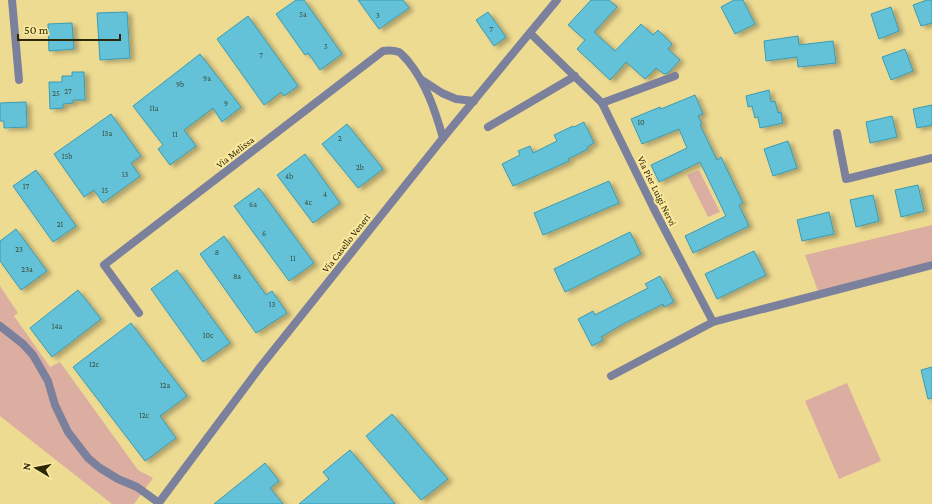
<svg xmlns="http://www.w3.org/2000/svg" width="932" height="504" viewBox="0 0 932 504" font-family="'Crimson Pro',serif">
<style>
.green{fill:#dbaea1}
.building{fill:#63c1d8;stroke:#3a9cb2;filter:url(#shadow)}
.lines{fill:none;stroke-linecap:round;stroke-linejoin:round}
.pedestrian{stroke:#7b819c;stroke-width:8}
.minor{stroke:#7b819c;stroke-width:8}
.tertiary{stroke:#7b819c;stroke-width:8}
.labels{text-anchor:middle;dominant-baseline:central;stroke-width:4;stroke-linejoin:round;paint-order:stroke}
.number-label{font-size:8px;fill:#3a4d3b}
.street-label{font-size:10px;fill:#2d2607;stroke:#fbe99f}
</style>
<defs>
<filter id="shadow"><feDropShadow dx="4.5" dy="2.5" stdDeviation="2" flood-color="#0004"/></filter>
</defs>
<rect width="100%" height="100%" fill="#eedb92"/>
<!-- green -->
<g class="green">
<polygon points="699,170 720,212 708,217 687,175"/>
<polygon points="932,225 932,265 819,294 805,255"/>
<polygon points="0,286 18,313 14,316 50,367 60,362 138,470 153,478 134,504 112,504 0,416"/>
<polygon points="847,383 881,461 839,479 805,401"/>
</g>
<!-- building -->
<g class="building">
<polygon points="296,0 304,0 342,54 320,70 308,53 305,55 276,14"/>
<polygon points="358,0 403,0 409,8 379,29"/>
<polygon points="591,0 609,0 617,7 594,32 615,51 641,24 653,35 658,30 672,44 668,49 680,60 668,73 664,74 656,68 645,79 626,62 610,80 577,49 585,40 568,25"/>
<polygon points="734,0 743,0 755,24 735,34 721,7"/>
<polygon points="927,0 932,0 932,23 921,26 913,5"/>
<polygon points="891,7 899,31 879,39 871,14"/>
<polygon points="127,12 130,58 100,60 97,13"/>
<polygon points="488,12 506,37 494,46 476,20"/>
<polygon points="248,16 298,86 284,96 281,92 264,105 217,39"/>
<polygon points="72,23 74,49 49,51 48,24"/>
<polygon points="798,36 799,45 833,41 836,63 798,67 797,57 766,61 764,41"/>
<polygon points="905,49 913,71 891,80 882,57"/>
<polygon points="200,54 241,107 222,122 213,108 184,130 196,146 170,165 158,149 163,145 133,106"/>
<polygon points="72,72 84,72 85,100 73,100 73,103 63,104 63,108 50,109 49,82 62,82 62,76 72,76"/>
<polygon points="769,90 771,102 775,101 778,113 781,112 783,123 760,128 758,117 755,118 752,106 748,107 746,96"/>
<polygon points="695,95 703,114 698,116 702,124 700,125 717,160 721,157 743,203 739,205 749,226 693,253 685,236 726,216 700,162 659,182 651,165 687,148 679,129 642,144 631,119 660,107 661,109"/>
<polygon points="26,102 27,127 4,128 4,121 0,121 0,103"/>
<polygon points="932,105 932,125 917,128 913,109"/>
<polygon points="111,114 141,156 131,163 140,176 103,203 94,190 84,197 54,154"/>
<polygon points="892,116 897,137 870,143 866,122"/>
<polygon points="584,122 594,143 587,147 588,149 568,159 569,161 513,186 502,164 520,155 518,151 530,146 533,153 557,141 554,135 573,126 574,127"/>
<polygon points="347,124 383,169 358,188 322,144"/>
<polygon points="788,141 797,168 773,176 764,149"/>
<polygon points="305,154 340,203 313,223 277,175"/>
<polygon points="36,170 76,226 53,242 13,186"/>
<polygon points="609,181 619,203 543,235 534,213"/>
<polygon points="918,185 924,211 901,217 895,190"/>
<polygon points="259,188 314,263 289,281 234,206"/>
<polygon points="873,195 879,221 856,227 850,200"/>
<polygon points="829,212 834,234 802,241 797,220"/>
<polygon points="16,229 47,271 21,290 0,261 0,241"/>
<polygon points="630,232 641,254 565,292 554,269"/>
<polygon points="224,236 266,295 272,291 287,313 256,333 200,254"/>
<polygon points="754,251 766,275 717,299 705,274"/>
<polygon points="177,270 230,343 203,362 151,289"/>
<polygon points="660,276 674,302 664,307 663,304 623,324 601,337 603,340 592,346 578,319 593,311 595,315 648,288 645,284"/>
<polygon points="78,290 101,319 52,357 30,328"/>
<polygon points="131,323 187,396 160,416 176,438 145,461 73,367"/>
<polygon points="932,367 932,398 928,399 921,370"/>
<polygon points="392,414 448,479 421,500 366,436"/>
<polygon points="350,450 395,504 299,504 329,479 323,472"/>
<polygon points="265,463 279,481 270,488 283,504 214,504"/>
</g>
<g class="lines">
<!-- pedestrian -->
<g class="pedestrian">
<polyline points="602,103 675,76"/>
<polyline points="0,326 23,344 33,355 48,381 55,405 68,432 88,458 100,468 118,479 137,487 159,503"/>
</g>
<!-- minor -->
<g class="minor">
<polyline points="12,0 19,80"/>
<polyline points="530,33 602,103 656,213 713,322 932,265"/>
<polyline points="422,80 442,93 456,99 474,101"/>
<polyline points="488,127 575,76"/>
<polyline points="837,133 846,179 932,158"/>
<path d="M139 313 104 265 383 51C389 50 393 50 399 52 402 54 405 58 408 61 426 83 435 110 443 138"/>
<polyline points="611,376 713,322"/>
</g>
<!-- tertiary -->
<polyline class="tertiary" points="158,504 261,366 443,138 557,0"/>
</g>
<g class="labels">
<!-- number labels -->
<g class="number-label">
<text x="303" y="14">5a</text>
<text x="378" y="15">3</text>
<text x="491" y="29">7</text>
<text x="326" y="46">5</text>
<text x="261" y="55">7</text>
<text x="207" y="78">9a</text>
<text x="180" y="84">9b</text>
<text x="68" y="91">27</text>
<text x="56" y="93">25</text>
<text x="226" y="103">9</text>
<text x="154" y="108">11a</text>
<text x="641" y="122">10</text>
<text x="107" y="133">13a</text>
<text x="175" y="134">11</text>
<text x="340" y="138">2</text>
<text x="67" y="156">15b</text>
<text x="360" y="167">2b</text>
<text x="125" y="174">13</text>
<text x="289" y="176">4b</text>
<text x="26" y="186">17</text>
<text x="105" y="190">15</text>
<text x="325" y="194">4</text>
<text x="308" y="202">4c</text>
<text x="253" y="204">6a</text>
<text x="60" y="224">21</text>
<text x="264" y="233">6</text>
<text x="19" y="249">23</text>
<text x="217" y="252">8</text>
<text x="293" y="258">11</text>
<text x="27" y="269">23a</text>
<text x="237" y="276">8a</text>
<text x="272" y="304">13</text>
<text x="57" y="326">14a</text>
<text x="208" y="335">10c</text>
<text x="94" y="364">12c</text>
<text x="165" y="385">12a</text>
<text x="144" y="415">12c</text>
</g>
<!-- street labels -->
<g class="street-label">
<text transform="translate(235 152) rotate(-38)">Via Melissa</text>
<text transform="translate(657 191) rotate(64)">Via Pier Luigi Nervi</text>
<text transform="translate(346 243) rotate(-52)">Via Casello Veneri</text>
</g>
</g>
<!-- north arrow -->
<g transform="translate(36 468) rotate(280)" stroke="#fbe99f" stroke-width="3" paint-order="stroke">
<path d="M0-3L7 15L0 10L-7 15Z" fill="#2d2607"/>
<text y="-6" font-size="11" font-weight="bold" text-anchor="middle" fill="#2d2607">N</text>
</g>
<!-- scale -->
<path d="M18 34v6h102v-6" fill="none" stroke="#2d2607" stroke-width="2"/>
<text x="24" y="34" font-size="12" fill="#2d2607" stroke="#fbe99f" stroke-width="3" paint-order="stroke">50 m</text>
</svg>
